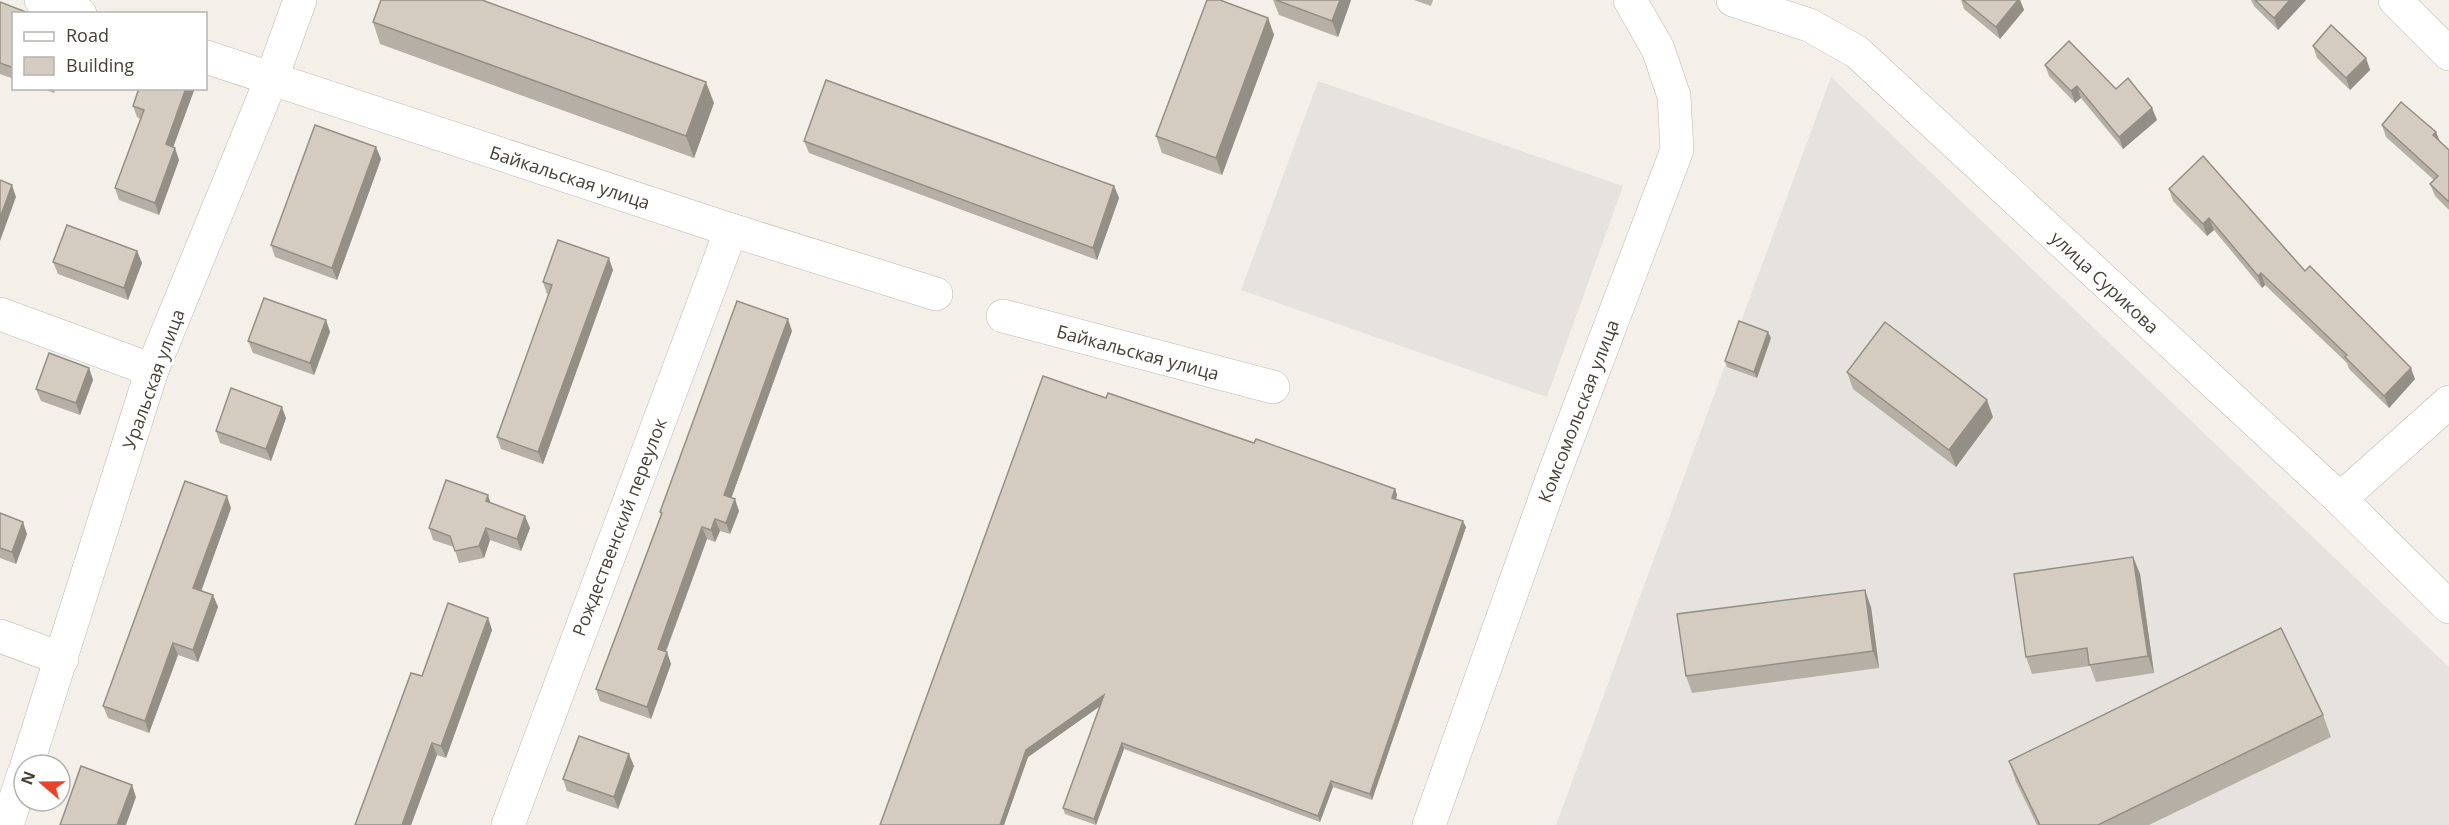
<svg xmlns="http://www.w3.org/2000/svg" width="2449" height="825" viewBox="0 0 2449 825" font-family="'Open Sans',sans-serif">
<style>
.industrial{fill:#e6e2de}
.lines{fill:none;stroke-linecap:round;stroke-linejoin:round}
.minor-casing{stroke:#beb8ad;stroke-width:34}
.minor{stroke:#fff;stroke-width:33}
.wall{fill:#b6afa5}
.shaded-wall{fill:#948f86}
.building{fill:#d4ccc0;stroke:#948f86;stroke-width:1.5}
.labels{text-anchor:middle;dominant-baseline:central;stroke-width:6;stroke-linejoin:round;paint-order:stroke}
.street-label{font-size:18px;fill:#474138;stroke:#fff}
</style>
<rect width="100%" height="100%" fill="#f4f0e9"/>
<!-- industrial -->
<g class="industrial">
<polygon points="1831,77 2449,667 2449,825 1556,825"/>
<polygon points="1318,81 1623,186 1547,397 1241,290"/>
</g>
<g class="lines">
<!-- minor casing -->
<g class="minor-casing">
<g id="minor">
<polyline points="41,0 80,14"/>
<polyline points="1733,0 1809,25 1857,52 2340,499 2449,607"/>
<polyline points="2395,0 2449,54"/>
<polyline points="206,57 731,230 936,294"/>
<polyline points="0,314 152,370"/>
<polyline points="1003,316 1273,387"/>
<polyline points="2340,499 2449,402"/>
<polyline points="0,636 62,659"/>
<polyline points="27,765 152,370 271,80 300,0"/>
<polyline points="7,825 24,773"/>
<polyline points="508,825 731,230"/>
<polyline points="1429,825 1551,482 1677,150 1674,96 1658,49 1630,0"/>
</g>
</g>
<!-- minor -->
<use href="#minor" class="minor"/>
</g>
<!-- wall -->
<g class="wall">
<polygon points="1273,0 1351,0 1338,37 1279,15"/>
<polygon points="1414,0 1433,0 1431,6"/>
<polygon points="1961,0 2020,0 2024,10 2000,39 1964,9"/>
<polygon points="2251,0 2306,0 2278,30 2254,6"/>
<polygon points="0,2 14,14 14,79 0,74"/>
<polygon points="1268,18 1274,35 1222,175 1162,153 1156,136"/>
<polygon points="373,22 714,103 694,158 380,44"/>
<polygon points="2313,46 2366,58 2370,70 2350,90 2317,58"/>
<polygon points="2045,65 2152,108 2157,120 2123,149 2081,98 2075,103 2049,76"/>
<polygon points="41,88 56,88 54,93"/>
<polygon points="139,88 179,160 159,215 119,200 115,188 140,119 137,117 133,106"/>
<polygon points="2382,125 2440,142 2449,150 2449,210 2435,196 2430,184 2434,180 2386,137"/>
<polygon points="804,141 1114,186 1119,198 1097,260 809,153"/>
<polygon points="376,147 381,159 337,280 275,257 271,245"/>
<polygon points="2169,189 2305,271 2415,379 2389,408 2349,369 2347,363 2265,285 2262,288 2214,230 2207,236 2173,201"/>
<polygon points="137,251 142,263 128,300 58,274 53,262"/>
<polygon points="613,270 543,464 501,449 497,437 549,294 547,294 543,282"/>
<polygon points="326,320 330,332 314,375 253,353 248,341"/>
<polygon points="792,331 731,498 739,511 730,534 720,531 715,542 707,539 666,652 671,664 651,719 600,701 596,689 661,515 660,512"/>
<polygon points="1771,338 1757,378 1727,367 1725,361"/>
<polygon points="89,368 93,380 80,415 41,401 36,389"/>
<polygon points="1847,372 1993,417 1956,467 1853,389"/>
<polygon points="1106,398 1254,443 1395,489 1397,495 1396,499 1466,527 1372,800 1333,787 1320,822 1124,749 1096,825 1065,814 1063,808 1100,706 1028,757 1004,825 880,825"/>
<polygon points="286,418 271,461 220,443 216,431"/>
<polygon points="491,503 530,528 521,551 490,540 484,558 459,563 454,547 433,540 429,528"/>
<polygon points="231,508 201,590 213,595 218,607 198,662 178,655 149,733 108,718 103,706"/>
<polygon points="0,513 27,534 16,564 0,558"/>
<polygon points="2133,557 2140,574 2154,673 2096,682 2090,666 2032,674 2026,657"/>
<polygon points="1871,607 1879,668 1692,693 1686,676"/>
<polygon points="488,618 492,630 446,758 437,755 411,825 355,825 422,676"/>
<polygon points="2323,715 2331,737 2149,825 2037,825 2016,782 2009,761"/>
<polygon points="634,766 618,809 567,791 563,779"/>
</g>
<!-- shaded-wall -->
<g class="shaded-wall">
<polygon points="1340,0 1351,0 1338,37 1332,21"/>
<polygon points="2018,0 2020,0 2024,10 2000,39 1996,27"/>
<polygon points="2290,0 2306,0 2278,30 2274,18"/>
<polygon points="1268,18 1274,35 1222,175 1216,158"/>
<polygon points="2366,58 2370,70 2350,90 2346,78"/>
<polygon points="706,82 714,103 694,158 686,136"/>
<polygon points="2077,86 2081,98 2075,103 2071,91"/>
<polygon points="186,88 195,88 170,156 166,144"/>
<polygon points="2152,108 2157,120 2123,149 2119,137"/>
<polygon points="2436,132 2441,144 2433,135"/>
<polygon points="376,147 381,159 337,280 332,268"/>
<polygon points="175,148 179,160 159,215 155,203"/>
<polygon points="12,185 16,197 0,241 0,218"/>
<polygon points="1114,186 1119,198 1097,260 1093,248"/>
<polygon points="2209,218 2214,230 2207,236 2203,224"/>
<polygon points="137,251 142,263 128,300 124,288"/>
<polygon points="609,258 613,270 543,464 538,452"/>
<polygon points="2261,273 2265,285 2262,288 2258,276"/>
<polygon points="788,319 792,331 728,507 724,495"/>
<polygon points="326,320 330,332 314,375 310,363"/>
<polygon points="1768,332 1771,338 1757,378 1754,372"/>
<polygon points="89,368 93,380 80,415 76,403"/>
<polygon points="2411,368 2415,379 2389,408 2384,396"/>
<polygon points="1987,400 1993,417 1956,467 1949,450"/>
<polygon points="282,407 286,418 271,461 266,449"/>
<polygon points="1395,489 1397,495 1394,504 1392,498"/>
<polygon points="488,495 492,507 486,501"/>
<polygon points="227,496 231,508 198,600 193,588"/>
<polygon points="735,499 739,511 730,534 726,523"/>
<polygon points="525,516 530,528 521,551 517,539"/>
<polygon points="715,519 720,531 715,542 711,530"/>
<polygon points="1463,521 1466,527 1372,800 1370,794"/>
<polygon points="23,522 27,534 16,564 12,552"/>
<polygon points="702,527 707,539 662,661 658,649"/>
<polygon points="486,528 490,540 484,558 479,546"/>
<polygon points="2133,557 2140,574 2154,673 2148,656"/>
<polygon points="1865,590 1871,607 1879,668 1873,651"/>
<polygon points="213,595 218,607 198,662 193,650"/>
<polygon points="488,618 492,630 446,758 441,746"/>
<polygon points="173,643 178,655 149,733 145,721"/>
<polygon points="667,652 671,664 651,719 647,707"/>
<polygon points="1104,695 1106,702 1028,757 1004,825 1000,825 1026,750"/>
<polygon points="432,743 437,755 411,825 402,825"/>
<polygon points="1122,743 1124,749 1096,825 1094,819"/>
<polygon points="629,754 634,766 618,809 614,797"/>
<polygon points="1331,781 1333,787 1320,822 1318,816"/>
<polygon points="132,785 136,797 126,825 117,825"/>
</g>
<!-- building -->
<g class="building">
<polygon points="381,0 482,0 706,82 686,136 373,22"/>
<polygon points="1207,0 1220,0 1268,18 1216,158 1156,136"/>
<polygon points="1276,0 1340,0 1332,21"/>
<polygon points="1963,0 2018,0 1996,27"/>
<polygon points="2255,0 2290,0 2274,18"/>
<polygon points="0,2 31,14 14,14 14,68 0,63"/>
<polygon points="2331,25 2366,58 2346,78 2313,46"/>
<polygon points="2069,41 2116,89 2128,78 2152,108 2119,137 2077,86 2071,91 2045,65"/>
<polygon points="826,80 1114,186 1093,248 804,141"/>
<polygon points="139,88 186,88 166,144 175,148 155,203 115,188 144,110 133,106"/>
<polygon points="2401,102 2436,132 2433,135 2449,150 2449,202 2430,184 2438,176 2382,125"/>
<polygon points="315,125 376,147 332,268 271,245"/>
<polygon points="2203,156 2305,271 2310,266 2411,368 2384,396 2345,357 2347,355 2261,273 2258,276 2209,218 2203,224 2169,189"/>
<polygon points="0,180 12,185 0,218"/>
<polygon points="67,225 137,251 124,288 53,262"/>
<polygon points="558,240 609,258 538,452 497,437 552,285 543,282"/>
<polygon points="264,298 326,320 310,363 248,341"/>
<polygon points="737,301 788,319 724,495 735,499 726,523 715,519 711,530 702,527 658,649 667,652 647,707 596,689 662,513 660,512"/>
<polygon points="1739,321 1768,332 1754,372 1725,361"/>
<polygon points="1885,322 1987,400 1949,450 1847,372"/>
<polygon points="49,353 89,368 76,403 36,389"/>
<polygon points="1043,376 1106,398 1108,393 1254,443 1256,439 1395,489 1392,498 1463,521 1370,794 1331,781 1318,816 1122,743 1094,819 1063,808 1104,695 1026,750 1000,825 880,825"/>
<polygon points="231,388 282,407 266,449 216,431"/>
<polygon points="446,480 488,495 486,501 525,516 517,539 486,528 479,546 455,551 450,536 429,528"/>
<polygon points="185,481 227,496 193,588 213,595 193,650 173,643 145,721 103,706"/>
<polygon points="0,513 23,522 12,552 0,548"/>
<polygon points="2133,557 2148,656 2089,665 2087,648 2026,657 2014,574"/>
<polygon points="1865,590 1873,651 1686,676 1677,614"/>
<polygon points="448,603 488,618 441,746 432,743 402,825 355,825 411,673 422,676"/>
<polygon points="2281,628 2323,715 2098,825 2040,825 2009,761"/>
<polygon points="579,736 629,754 614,797 563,779"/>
<polygon points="81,766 132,785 117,825 60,825"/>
</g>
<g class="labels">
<!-- street labels -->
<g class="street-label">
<text transform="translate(570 177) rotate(18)">Байкальская улица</text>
<text transform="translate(2105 282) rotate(43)">улица Сурикова</text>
<text transform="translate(1138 352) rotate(15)">Байкальская улица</text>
<text transform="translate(153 379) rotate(-70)">Уральская улица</text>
<text transform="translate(1578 411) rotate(-69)">Комсомольская улица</text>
<text transform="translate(619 527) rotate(-69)">Рождественский переулок</text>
</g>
</g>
<!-- legend -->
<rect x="12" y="12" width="195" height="78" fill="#ffffff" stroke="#b5b3af" stroke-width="1.5"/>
<rect x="24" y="32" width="30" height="9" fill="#ffffff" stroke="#b5b3af" stroke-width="1.5"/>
<text x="66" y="42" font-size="18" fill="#474138">Road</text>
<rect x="24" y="57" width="30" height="18" fill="#d4ccc0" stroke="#b5b3af" stroke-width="1.5"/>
<text x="66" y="72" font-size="18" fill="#474138">Building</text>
<!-- north arrow -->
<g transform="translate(42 783) rotate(290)"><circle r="28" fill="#ffffff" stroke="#b5b3af" stroke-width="1.5"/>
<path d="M0-4.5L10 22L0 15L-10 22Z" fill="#eb4329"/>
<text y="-9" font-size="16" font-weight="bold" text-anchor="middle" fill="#474138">N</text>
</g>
</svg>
